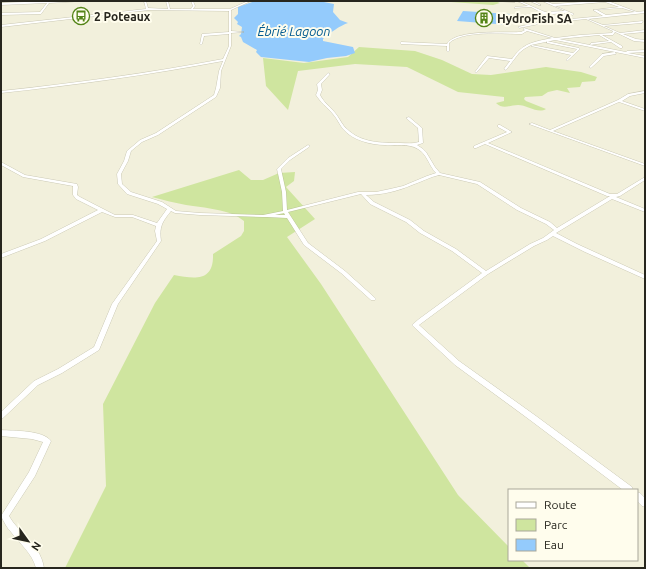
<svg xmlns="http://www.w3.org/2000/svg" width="646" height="569" viewBox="0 0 646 569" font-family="Ubuntu,sans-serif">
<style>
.green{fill:#cfe59f}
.water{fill:#94cbfc}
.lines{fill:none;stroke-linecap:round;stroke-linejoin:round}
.minor-casing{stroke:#a5a28f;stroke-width:0.5}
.minor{fill:#fff;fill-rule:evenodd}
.labels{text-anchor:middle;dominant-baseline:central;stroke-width:4;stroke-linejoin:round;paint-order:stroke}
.far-poi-label{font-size:12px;font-weight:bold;fill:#27261e;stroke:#fffded;text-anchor:start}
.far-water-label{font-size:13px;font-style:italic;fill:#025a90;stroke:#fffded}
</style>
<rect width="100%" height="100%" fill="#f2f0dc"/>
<!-- green -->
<g class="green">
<polygon points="437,1 495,1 500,3 493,5"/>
<path d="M359 47 415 51 442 60 472 74 491 75 546 67 581 72 597 77 595 81 582 82 580 87 567 88 570 93 557 90 548 92 542 96 525 97 524 99 526 101 546 109C538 114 527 105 518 105 510 105 503 110 496 103L504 101V97L458 92 407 67 355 64 298 71 288 110 266 86 263 58 304 63 348 57Z"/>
<path d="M239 170 251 180H263L279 173 295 172 294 181 286 187 315 219 287 237 321 284 458 495 509 547V560H522L530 568H65L106 486 103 404 155 303 174 275C195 279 214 282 213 254L241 236 244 231V221C230 209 204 208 186 205 175 203 164 200 152 197Z"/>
</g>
<!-- water -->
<g class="water">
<path d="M255 1H319L334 4 333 12 340 20 348 23C341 25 328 34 323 39V41L353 47 355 53 346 56 327 58 309 62 261 57 256 52 257 50 243 42 241 37 239 36 241 34 242 27 237 24 238 22 234 18 238 14V7Z"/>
<polygon points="463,11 510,14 509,25 457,21"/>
</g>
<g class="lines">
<!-- minor casing -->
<g class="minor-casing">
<g id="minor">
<polygon points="48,1 83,1 49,3 41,14 1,15 1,13 40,12 47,3 1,5 1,3"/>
<path d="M144 1H146L148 8 168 9 166 1H168L170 9H191L193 6 191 1H193L195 6 193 9H230L248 1H251L231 10V31L244 32 231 33V46L221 71 220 88 216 97 158 135 142 142 131 151 128 161 121 174 122 184 131 192 162 202 176 211 200 213 263 215 283 211 282 192 277 169 288 158 308 145 310 146 309 147 290 160 281 169 286 192 287 210 358 192H376L390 189 403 186 427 176 436 173C429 166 427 154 418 149 408 143 395 146 385 145 371 145 352 140 343 129 339 124 337 118 332 113 327 107 321 103 316 95L318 90 317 84 328 73 330 74 321 84 322 90 320 95C324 103 331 107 336 114 340 119 342 125 347 129 361 143 382 143 400 143 407 143 412 144 419 142L418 128 406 118 409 117 422 128 423 143 417 145 423 149 426 152 435 167 440 173 480 182 521 208 550 222 557 228 610 196H607L485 144 476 148H474V146L507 132 498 127V125H500L512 132 488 143 610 194H617L645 177V180L620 196 616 197 645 209V212L612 199 556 233 577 244 645 275V279L585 252 553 236 547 240 534 246 488 274 419 325 459 361 536 416 632 487 633 490H623L530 420 455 365 413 326 412 325 419 319 482 273 452 251 420 233 406 222 370 204 361 194 288 212 308 243 345 271 375 298 376 299 375 300H371L341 273 304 245 287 218 267 217H263L200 215 175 213 171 211C162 222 159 227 161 241L118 304 99 350 62 373 38 385 3 418 1 419V412L34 381 58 369 94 347 112 304 157 241 155 231 156 226 132 217H115L102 212 45 241 1 258V254L41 239 98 210 76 199 73 195V186L23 177 1 165V162L25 175 77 184 78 187 77 195 80 197 111 213 115 215H133L157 223 167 209 158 204 127 194 118 184 117 174 124 161 127 151 140 140 156 133 214 95 216 88 219 71 223 61C149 75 75 85 1 93V91C76 83 150 73 223 59L229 46V34L204 36 202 44 201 45 200 44 202 34 229 32V11L149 10 1 27V25L146 9ZM439 175 477 184 517 210 546 224 554 230 543 238 530 244 486 271 456 249 424 231 410 220 374 202 366 195C382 195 398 191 412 185 421 182 430 177 439 175ZM284 213 285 215H275Z"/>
<polygon points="495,1 516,1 515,2"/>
<path d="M517 1H520L545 12 565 11 542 1H545L553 4 597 1H608L637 12 645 11V13L588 19 603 25 643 21 642 23 604 26 620 33 645 30V32L623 34 636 39 645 40V42L634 41 615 32 613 35H602L622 46V48H620L611 42 590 45 591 43 609 41 599 35 559 39 626 52 627 51 645 50V52L628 53 645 56V58L555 40 531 45 524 49 519 53 506 70 504 69 510 61 489 58 476 73 475 72 487 56 512 59C523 43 533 42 552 38L527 31 522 34C503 34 463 30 449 43V51L448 52 447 51V46L401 44 400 43 401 42 447 44C455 29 505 33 521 32L525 30 523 29 524 28 555 38 580 35 612 33 613 31 586 19 539 24 519 28 518 27 539 22 603 16 593 10 619 7 605 2 555 6 574 14 573 15 565 13 516 17 515 16 542 13 531 7 514 8 515 7 528 6ZM622 8 635 12 606 15 597 10Z"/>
<polygon points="530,1 533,1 541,5 539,5"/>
<polygon points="547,41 579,48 580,49 567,61 566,60 571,55 531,46 532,45 573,53 577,49 547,43"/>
<polygon points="615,52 616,54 604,56 591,68 589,67 602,54"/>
<polygon points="645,91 645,93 630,96 622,101 645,109 645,111 619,102 553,131 645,164 645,166 529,124 532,123 550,130 618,100 628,94"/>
<path d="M1 430C14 431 43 430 51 441L35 476 9 516C17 530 30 538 37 550 41 556 43 562 44 568H36C32 553 20 544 11 532 7 528 4 522 1 516L29 472 43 442 32 439 1 436Z"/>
<polygon points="637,492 640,493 645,498 645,507 642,506 637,501"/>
</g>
</g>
<!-- minor -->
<use href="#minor" class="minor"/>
</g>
<!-- icons -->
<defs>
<g id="bus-ring" transform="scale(0.9)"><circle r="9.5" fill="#fffded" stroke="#548417" stroke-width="1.5"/><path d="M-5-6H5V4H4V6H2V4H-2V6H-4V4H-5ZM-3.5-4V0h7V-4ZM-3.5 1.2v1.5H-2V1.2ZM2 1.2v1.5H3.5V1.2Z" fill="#548417"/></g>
<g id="building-ring" transform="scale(0.9)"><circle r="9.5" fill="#fffded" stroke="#548417" stroke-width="1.5"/><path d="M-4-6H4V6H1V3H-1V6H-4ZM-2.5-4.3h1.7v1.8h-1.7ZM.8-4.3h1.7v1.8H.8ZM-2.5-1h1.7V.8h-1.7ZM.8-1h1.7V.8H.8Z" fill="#548417"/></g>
</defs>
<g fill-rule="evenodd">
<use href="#bus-ring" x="81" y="16"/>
<use href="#building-ring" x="484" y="18"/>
</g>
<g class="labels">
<!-- far-poi labels -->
<g class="far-poi-label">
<text x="94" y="16">2 Poteaux</text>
<text x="497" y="18">HydroFish SA</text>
</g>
<!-- far-water labels -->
<g class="far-water-label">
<text x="294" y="31">Ébrié Lagoon</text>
</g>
</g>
<!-- border -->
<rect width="646" height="569" fill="none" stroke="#27261e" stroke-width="4"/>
<!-- legend -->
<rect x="508" y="489" width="130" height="72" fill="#fffded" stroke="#a9a79a"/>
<rect x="516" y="502" width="20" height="6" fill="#ffffff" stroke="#a9a79a"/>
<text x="544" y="509" font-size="12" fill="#27261e">Route</text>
<rect x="516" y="519" width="20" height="12" fill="#cfe59f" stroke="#a9a79a"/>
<text x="544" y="529" font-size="12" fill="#27261e">Parc</text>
<rect x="516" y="539" width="20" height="12" fill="#94cbfc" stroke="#a9a79a"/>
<text x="544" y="549" font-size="12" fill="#27261e">Eau</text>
<!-- north arrow -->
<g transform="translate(28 541) rotate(123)" stroke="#fffded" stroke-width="3" paint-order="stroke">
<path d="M0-3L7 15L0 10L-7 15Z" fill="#27261e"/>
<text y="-6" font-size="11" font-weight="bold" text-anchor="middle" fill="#27261e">N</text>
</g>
</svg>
